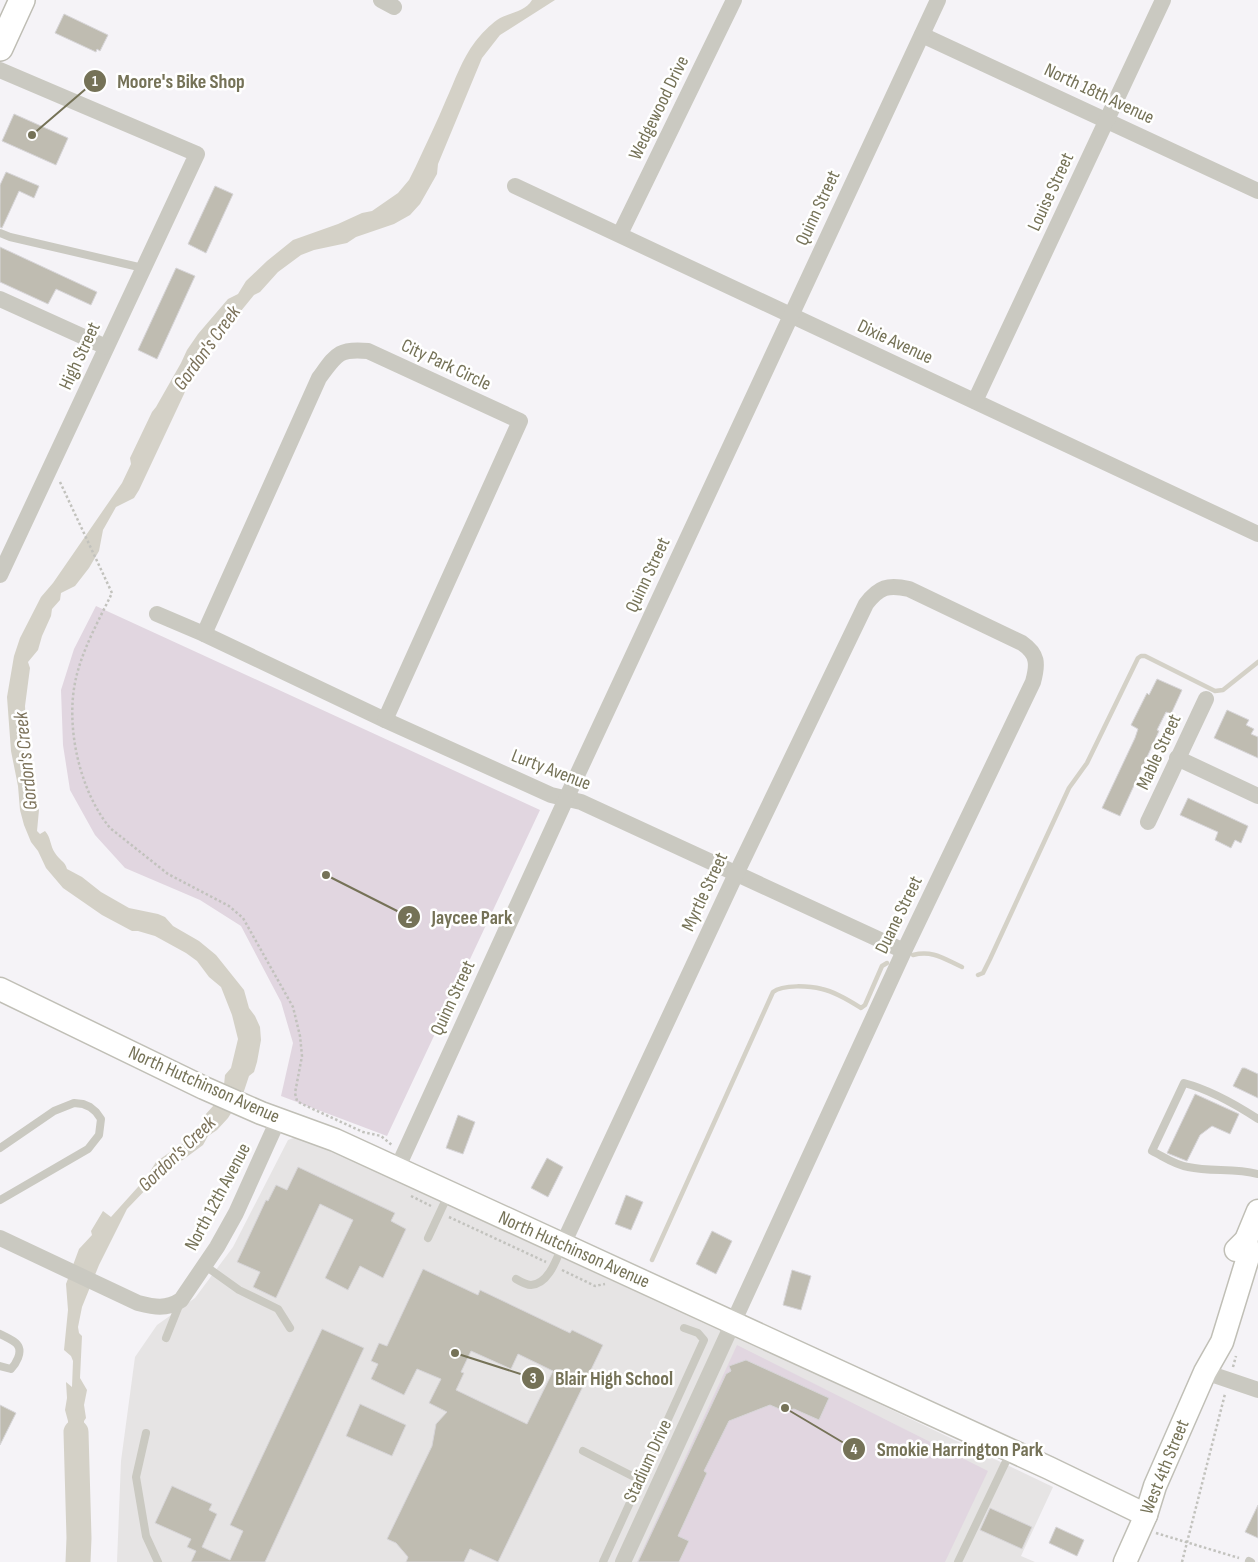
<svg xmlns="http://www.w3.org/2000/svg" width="1258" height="1562" viewBox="0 0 1258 1562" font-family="'Sofia Sans Condensed',sans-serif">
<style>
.built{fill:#e6e4e4}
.green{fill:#e1d6e0}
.water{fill:#d4d1c7}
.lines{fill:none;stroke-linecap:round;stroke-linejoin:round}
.stream{stroke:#d4d1c7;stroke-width:4.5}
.river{stroke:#d4d1c7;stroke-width:25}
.building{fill:#bfbcb1;stroke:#d7d5d8;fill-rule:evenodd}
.secondary-casing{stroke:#c0bfb6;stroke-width:25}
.primary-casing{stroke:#bebdb4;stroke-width:28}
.path{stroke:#c2c2bd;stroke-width:2.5;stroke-dasharray:2.5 2.5;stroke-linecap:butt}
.service{stroke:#cac9c1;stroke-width:8}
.minor{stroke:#cac9c1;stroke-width:16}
.secondary{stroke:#fff;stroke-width:22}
.primary{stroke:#fff;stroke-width:25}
.labels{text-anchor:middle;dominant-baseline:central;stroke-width:5;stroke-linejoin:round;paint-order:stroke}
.street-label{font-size:19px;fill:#757257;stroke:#fff}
.water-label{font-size:20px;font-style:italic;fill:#7c725a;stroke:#fff}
.leader{fill:none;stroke:#757257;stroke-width:2}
.callout-dot{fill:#757257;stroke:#fff;stroke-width:2}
.mark-label{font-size:15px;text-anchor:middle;font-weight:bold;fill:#fff}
.callout-label{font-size:20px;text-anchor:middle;font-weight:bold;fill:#757257;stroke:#fff;stroke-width:5;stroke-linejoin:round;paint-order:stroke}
</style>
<rect width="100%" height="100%" fill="#f5f3f7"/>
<!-- built -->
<polygon class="built" points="299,1136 608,1279 762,1348 1053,1487 1021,1556 1035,1562 117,1562 121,1461 135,1357 157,1325 195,1298 233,1247 288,1140"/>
<!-- green -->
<g class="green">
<polygon points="96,606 540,810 387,1136 281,1096 293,1043 281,1002 241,926 200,900 125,868 95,835 70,790 63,745 61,690 74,649"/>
<polygon points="737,1345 988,1471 945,1562 637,1562"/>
</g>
<!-- water -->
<path class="water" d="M532 0H555L500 35 482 58 438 164 437 174 420 204 410 215 394 224 356 237 347 243 314 250 301 255 278 272 260 292 254 295 223 333C210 341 202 362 195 376H191L184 394 139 490 134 498 116 507 103 530 99 551 89 568 75 586 61 593 60 600 52 609 51 616 42 636 38 650 28 662 30 668 25 706 26 723 22 743 27 754 28 770 34 799 39 810 37 831 40 834 45 831C51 837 50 846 55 853 59 860 65 861 67 869L82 877 101 892 129 908 158 914 165 917 173 926 199 941 216 955 244 990 249 1008 255 1016 260 1027 261 1040 257 1062 254 1072 249 1076 243 1094 228 1118 217 1130 208 1136 203 1145 154 1181 127 1209 99 1265 82 1307 78 1327 79 1333 82 1336 80 1378 87 1390 84 1405 86 1418 84 1421 83 1453 77 1465 67 1459 66 1447 68 1441V1421L65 1410 67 1398 66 1382 72 1387 73 1361 71 1356 64 1350 68 1310 66 1284 79 1249 92 1235 91 1231 103 1211 111 1217 146 1178 156 1162 187 1140 202 1123 205 1115 214 1105 224 1085 225 1075 231 1068 238 1039 232 1015 221 987 209 977 197 961 186 953 155 936 138 931H132L102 915 63 888 46 868 38 851 31 842 24 825 20 810 18 786 11 751 7 697 14 656 20 638 41 597 53 583 122 483 131 464 130 458 152 412 156 407 181 363 187 350 198 334 228 299 238 294 246 281 267 261 293 240 338 224 362 213 372 211 398 193 409 180 416 166C426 144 437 122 446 100 455 80 462 59 475 42 481 34 490 25 497 20 509 12 524 13 532 0Z"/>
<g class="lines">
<!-- stream -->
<g class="stream">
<path d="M913 955C933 950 944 959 962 967"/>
<polyline points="978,975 983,973 990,959 1069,788 1087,763 1138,658 1141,656 1145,656 1215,691 1223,690 1258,662"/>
<path d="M652 1260 773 992C783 984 810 986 822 989 836 992 850 1001 861 1008L865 1005 882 966 887 963"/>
</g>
<!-- river -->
<polyline class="river" points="76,1432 79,1538 78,1562"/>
</g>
<!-- building -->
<g class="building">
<polygon points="64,14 108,35 100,51 97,49 96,52 55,33"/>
<polygon points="14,114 68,138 56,165 2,141"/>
<polygon points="6,172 39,186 34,198 19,191 2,228 0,227 0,185"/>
<polygon points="215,186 233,194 206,253 188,244"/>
<polygon points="0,247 97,292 91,305 56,289 48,304 0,282"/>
<polygon points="176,268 195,276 157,359 138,350"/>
<polygon points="1157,679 1182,690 1171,714 1166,712 1157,730 1159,731 1120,816 1102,808 1135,738 1138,729 1131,725 1147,693 1149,695"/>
<polygon points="1227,710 1249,720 1246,725 1254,729 1251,734 1258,737 1258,758 1214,738"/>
<polygon points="1188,798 1248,826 1241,843 1235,840 1231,848 1215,840 1218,832 1180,815"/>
<polygon points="1242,1068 1245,1068 1258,1074 1258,1098 1233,1086"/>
<polygon points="1195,1094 1239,1114 1230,1134 1212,1126 1200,1135 1187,1161 1167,1153"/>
<polygon points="458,1115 475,1122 463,1154 446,1148"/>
<polygon points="547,1158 563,1167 548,1197 531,1188"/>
<polygon points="298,1167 395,1213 391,1221 406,1229 383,1278 360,1266 348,1290 325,1278 353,1220 320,1204 276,1298 253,1287 260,1272 237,1262 266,1200 268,1201 276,1185 287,1190"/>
<polygon points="626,1195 643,1202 631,1230 615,1224"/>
<polygon points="712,1231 732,1241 716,1274 696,1264"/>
<path d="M423 1269 478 1295 480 1290 570 1333 572 1330 603 1345 498 1562 470 1549 464 1562H406L408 1557 396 1543 387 1539 432 1446 436 1424 447 1412 429 1403 441 1379 417 1369 404 1395 371 1379 378 1364 371 1361 379 1343 387 1346ZM471 1351 511 1369 518 1354 553 1371 527 1424 456 1390 464 1373 461 1372Z"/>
<polygon points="792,1270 811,1276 801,1310 783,1305"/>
<polygon points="322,1329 364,1348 265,1562 191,1562 196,1551 187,1547 191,1539 155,1523 172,1486 212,1504 209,1510 217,1514 202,1547 230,1560 243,1531 230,1525"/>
<polygon points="746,1360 829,1398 819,1420 794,1409 784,1411 770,1405 729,1421 704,1471 707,1473 678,1536 689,1541 679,1562 638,1562 726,1374 731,1371 729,1366"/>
<polygon points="360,1404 406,1425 392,1456 346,1436"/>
<polygon points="0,1405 16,1413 0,1445"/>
<polygon points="1258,1505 1258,1538 1245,1532"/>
<polygon points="990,1508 1032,1527 1022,1549 980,1530"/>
<polygon points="1056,1527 1084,1540 1077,1556 1049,1543"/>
</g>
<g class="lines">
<!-- secondary casing -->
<g class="secondary-casing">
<g id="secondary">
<polyline points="0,989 204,1088 261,1113 335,1140 1049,1468 1146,1515"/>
<polyline points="1236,1250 1246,1240 1258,1211"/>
<polyline points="1125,1562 1146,1515 1155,1486 1205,1372 1222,1342 1249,1254 1246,1240"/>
</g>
</g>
<!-- primary casing -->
<g class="primary-casing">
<polyline id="primary" points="0,48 22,0"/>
</g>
<!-- path -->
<g class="path">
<path d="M60 482 112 593C99 620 83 648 76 678 65 725 79 790 110 828L168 874 229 906 243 918 293 1007 300 1036 302 1056 295 1093 297 1101 302 1104 363 1132 381 1136 393 1146"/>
<polyline points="411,1196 431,1206"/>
<polyline points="449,1217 546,1262"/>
<polyline points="562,1270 595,1286 605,1284"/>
<polyline points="1233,1367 1236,1356"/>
<polyline points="1156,1533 1239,1558"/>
<polyline points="1182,1562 1225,1394"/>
</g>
<!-- service -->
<g class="service">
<polyline points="0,233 10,237 143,268"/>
<path d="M1258 1119C1235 1104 1211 1090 1184 1083L1152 1151C1164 1157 1175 1165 1188 1167 1211 1172 1234 1168 1258 1174"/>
<polyline points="0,1148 54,1111 74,1103 83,1104 90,1107 96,1112 101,1119 99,1135 88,1149 0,1200"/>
<polyline points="428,1238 448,1195"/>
<polyline points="204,1265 239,1290 278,1309 290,1328"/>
<path d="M516 1279C521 1282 526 1285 531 1285 549 1284 557 1258 562 1246"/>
<path d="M0 1334C11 1340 24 1343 18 1358 16 1363 14 1366 11 1369L0 1366"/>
<polyline points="166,1338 180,1303"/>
<polyline points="146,1433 136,1477 146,1536 158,1562"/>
<polyline points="583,1451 640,1480"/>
<polyline points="1249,1561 1251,1562"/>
<polyline points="603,1562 704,1340 698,1333 684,1328"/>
<polyline points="958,1562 1010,1453"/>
</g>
<!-- minor -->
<g class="minor">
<polyline points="381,0 394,7"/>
<polyline points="922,35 1258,191"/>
<polyline points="0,70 197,154 0,575"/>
<polyline points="515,186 1258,534"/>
<polyline points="620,234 734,0"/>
<polyline points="0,299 106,347"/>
<polyline points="975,401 1163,0"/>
<polyline points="157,614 204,634 385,720 551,795 581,802 904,951"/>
<path d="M204 634 319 378C336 355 338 348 368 351L520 421 385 720"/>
<polyline points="1177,758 1258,796"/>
<polyline points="1148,822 1206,699"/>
<polyline points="397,1169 566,799 938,0"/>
<path d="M0 1238 138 1303C154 1307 166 1310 181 1300L217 1247 236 1213 278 1120"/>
<path d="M563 1244 736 874 866 604C879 587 888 584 909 589L1022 643C1038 654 1038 664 1033 682L904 951 623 1562"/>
<polyline points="1205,1372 1258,1390"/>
</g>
<!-- secondary -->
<use href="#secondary" class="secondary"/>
<!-- primary -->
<use href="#primary" class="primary"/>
</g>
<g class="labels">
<!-- street labels -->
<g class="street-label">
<text transform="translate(1099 94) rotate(25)">North 18th Avenue</text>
<text transform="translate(659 108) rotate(-64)">Wedgewood Drive</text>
<text transform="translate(1051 192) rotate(-65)">Louise Street</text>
<text transform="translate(818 208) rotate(-65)">Quinn Street</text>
<text transform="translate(895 342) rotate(25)">Dixie Avenue</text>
<text transform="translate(80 356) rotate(-65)">High Street</text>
<text transform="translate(446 365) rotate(25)">City Park Circle</text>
<text transform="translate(648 575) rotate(-65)">Quinn Street</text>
<text transform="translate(1159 752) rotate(-65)">Mable Street</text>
<text transform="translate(551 770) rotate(21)">Lurty Avenue</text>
<text transform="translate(705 892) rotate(-65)">Myrtle Street</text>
<text transform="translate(899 915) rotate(-64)">Duane Street</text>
<text transform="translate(453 998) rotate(-65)">Quinn Street</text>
<text transform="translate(204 1085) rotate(24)">North Hutchinson Avenue</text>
<text transform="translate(218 1197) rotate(-62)">North 12th Avenue</text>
<text transform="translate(574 1250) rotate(24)">North Hutchinson Avenue</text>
<text transform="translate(648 1461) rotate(-65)">Stadium Drive</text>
<text transform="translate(1165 1467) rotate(-68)">West 4th Street</text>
</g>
<!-- water labels -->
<g class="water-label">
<text transform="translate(207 348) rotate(-54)">Gordon's Creek</text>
<text transform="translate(26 761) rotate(-96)">Gordon's Creek</text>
<text transform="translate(177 1154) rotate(-44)">Gordon's Creek</text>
</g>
</g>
<!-- callouts -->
<path class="leader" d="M32 135L95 81M326 875L409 917M455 1353L533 1378M785 1408L854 1449"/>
<g class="callout-dot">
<circle cx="32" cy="135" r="5"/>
<circle cx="326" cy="875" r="5"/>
<circle cx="455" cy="1353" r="5"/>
<circle cx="785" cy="1408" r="5"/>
<circle cx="95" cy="81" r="12"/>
<circle cx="409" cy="917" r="12"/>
<circle cx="533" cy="1378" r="12"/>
<circle cx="854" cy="1449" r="12"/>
</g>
<g class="mark-label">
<text x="95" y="86">1</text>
<text x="409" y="923">2</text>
<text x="533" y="1383">3</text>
<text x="854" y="1454">4</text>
</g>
<g class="callout-label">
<text x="181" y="88">Moore's Bike Shop</text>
<text x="472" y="924">Jaycee Park</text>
<text x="614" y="1385">Blair High School</text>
<text x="960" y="1456">Smokie Harrington Park</text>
</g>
</svg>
